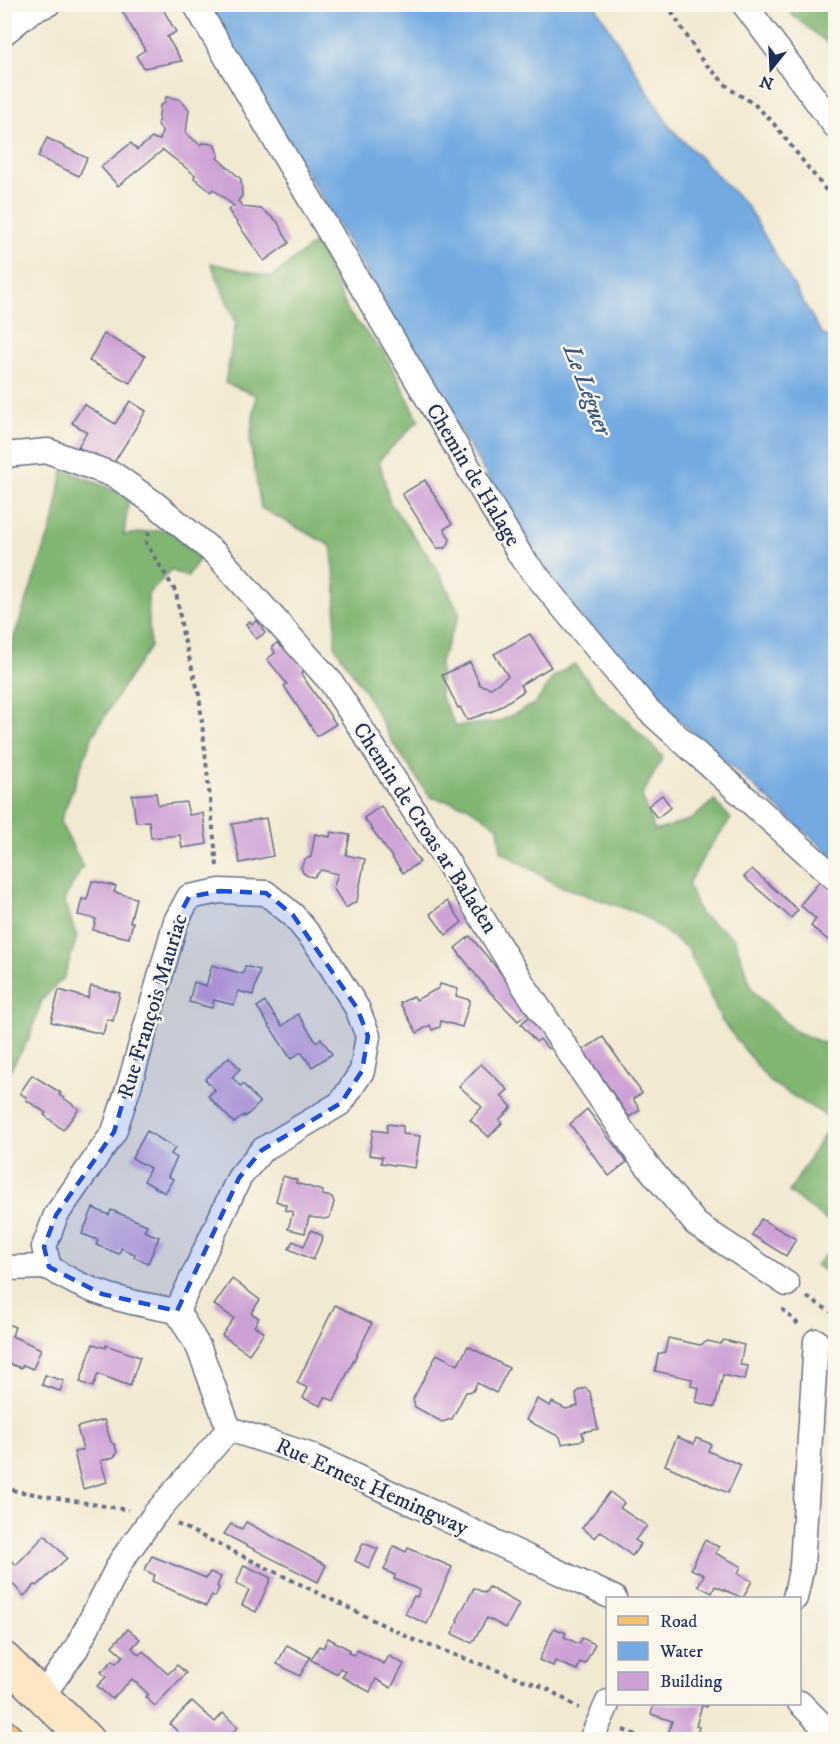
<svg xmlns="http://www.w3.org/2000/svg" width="840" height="1744" viewBox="0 0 840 1744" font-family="'IM FELL DW Pica',serif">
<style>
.forest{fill:#81b672;stroke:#4e7268;stroke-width:1.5}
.water{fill:#73aae1;stroke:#476ca0;stroke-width:1.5}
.building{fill:#cda1d5}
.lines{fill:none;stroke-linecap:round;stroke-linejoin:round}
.street-casing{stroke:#667086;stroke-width:27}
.secondary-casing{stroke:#667086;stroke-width:36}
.primary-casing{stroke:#667086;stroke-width:36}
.path{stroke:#667086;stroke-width:4;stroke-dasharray:4.5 4.5;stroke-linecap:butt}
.street{stroke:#fff;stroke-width:24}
.secondary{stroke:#fce6c4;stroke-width:33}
.primary{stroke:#f7c06c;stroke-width:33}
.marked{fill:#1d4ed8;fill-opacity:0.2;stroke:#1d4ed8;stroke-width:4.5;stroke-dasharray:12 8;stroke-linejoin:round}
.labels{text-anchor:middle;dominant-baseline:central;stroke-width:5;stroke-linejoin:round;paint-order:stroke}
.street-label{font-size:22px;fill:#1b2f5e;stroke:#fbf7ec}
.water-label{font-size:24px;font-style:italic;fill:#355485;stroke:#fbf7ec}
</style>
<rect width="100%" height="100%" fill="#fbf7ec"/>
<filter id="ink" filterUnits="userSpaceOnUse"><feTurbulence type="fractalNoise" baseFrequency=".0167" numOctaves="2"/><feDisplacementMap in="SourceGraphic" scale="12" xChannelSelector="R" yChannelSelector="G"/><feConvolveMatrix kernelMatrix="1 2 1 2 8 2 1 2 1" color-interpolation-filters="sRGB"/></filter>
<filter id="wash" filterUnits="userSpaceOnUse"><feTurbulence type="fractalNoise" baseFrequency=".008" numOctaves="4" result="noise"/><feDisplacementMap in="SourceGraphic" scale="24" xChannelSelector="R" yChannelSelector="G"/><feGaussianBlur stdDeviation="1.35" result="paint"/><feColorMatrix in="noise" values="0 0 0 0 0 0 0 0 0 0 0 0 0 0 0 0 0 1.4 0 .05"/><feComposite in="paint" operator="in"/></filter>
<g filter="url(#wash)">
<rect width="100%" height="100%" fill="#f2e9d1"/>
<!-- forest -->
<g class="forest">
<polygon points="784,5 835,5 835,49 792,15"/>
<polygon points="316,242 349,313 385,354 419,420 379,460 390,503 436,567 460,614 440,661 440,695 456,726 498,722 536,703 553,677 574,664 610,707 622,715 663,757 642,796 655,831 692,819 714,800 731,819 709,848 688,884 700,914 734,938 753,991 793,1030 835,1048 835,1227 789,1192 833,1120 770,1082 722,1021 688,949 641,914 557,885 501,851 498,827 467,806 430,797 393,743 364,690 335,647 336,587 331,546 261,508 250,442 256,395 225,383 236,323 211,263 272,277"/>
<polygon points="63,469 129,496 124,535 167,529 200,558 187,577 171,570 148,594 150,647 124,685 93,735 60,822 83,866 64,900 77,937 64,977 42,1000 29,1039 5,1078 5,663 54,520"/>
<polygon points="835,1244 835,1278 816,1265"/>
</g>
<!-- water -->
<polygon class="water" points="207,5 595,5 669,126 747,206 822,334 835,341 835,858 666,709 568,602 493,486"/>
<g id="blocks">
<!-- building -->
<g class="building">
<polygon points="118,4 160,4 176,32 167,37 182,61 144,68 136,56 145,50"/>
<polygon points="166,97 179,99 189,109 186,133 200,145 202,143 214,144 219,156 217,158 241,179 242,196 238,201 243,207 261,209 277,221 289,243 264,261 228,210 234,206 213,189 211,192 194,178 195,175 163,150 118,186 101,167 131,143 137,150 152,138 160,140 162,131 158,125 160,106 165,102"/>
<polygon points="47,138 87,158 79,176 38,157"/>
<polygon points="104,334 145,356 130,383 89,361"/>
<polygon points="130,401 146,411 113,464 95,454 94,457 78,447 87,432 72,423 84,404 115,424"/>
<polygon points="425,480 452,524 444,529 450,539 448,545 445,548 437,548 402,494"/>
<polygon points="257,620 265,633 256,639 246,624 250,621 252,624"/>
<polygon points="530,634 551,667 520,685 524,691 495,710 467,720 460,707 458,708 442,675 470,662 480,685 491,688 508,676 494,654"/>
<polygon points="277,643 281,647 285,645 305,670 301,674 336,724 317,736 284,686 287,684 267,659 275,653 272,647"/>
<polygon points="156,793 158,805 186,802 189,815 203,813 207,844 182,848 180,835 151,838 149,821 136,822 132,795"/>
<polygon points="662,795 671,807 657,818 648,806"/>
<polygon points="381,806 420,862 403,873 364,818"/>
<polygon points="266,818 273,856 240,863 232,824"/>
<polygon points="331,832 350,835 346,855 365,859 357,901 346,908 333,888 338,874 321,870 314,877 308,876 303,873 301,867 305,859 311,857 315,834 330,837"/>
<polygon points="752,869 798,910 791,918 744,877"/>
<polygon points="92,881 116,886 114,892 136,898 130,922 133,922 129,938 93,930 96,919 78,915 82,899 87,900"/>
<polygon points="820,881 836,894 836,934 829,941 811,926 816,919 800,905"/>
<polygon points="447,901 462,922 446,935 430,914"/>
<polygon points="470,936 531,1010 518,1021 487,989 455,948"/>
<polygon points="212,965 243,974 245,966 260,970 253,995 238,991 234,1005 214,1000 212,1008 189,1002 194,982 206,986"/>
<polygon points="440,984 458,989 456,996 470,1000 462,1027 441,1021 440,1027 432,1030 430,1025 417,1033 400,1003 414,996 416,1000 439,988"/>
<polygon points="91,986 120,993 113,1021 107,1019 103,1034 51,1022 59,990 88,998"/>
<polygon points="265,1002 282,1026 298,1014 316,1042 321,1038 332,1054 312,1067 301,1052 291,1059 257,1007"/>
<polygon points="533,1013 555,1044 548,1049 540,1039 536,1042 521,1024"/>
<polygon points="603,1037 642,1093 633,1099 640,1110 629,1117 583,1050"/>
<polygon points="229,1057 240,1069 232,1077 240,1086 243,1084 260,1103 245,1117 244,1115 234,1123 208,1096 215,1090 205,1079"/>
<polygon points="481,1064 508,1090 501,1096 512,1107 499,1120 502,1123 489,1137 470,1120 482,1107 459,1086"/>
<polygon points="32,1075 61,1093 59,1095 79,1109 63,1130 44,1115 46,1113 26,1100 27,1098 20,1093"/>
<polygon points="587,1109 627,1162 609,1176 570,1124"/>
<polygon points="387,1124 403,1126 403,1134 420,1136 415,1168 381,1163 382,1157 369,1155 373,1130 387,1132"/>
<polygon points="147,1131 175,1148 171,1154 177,1158 168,1176 173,1179 165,1193 144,1181 150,1168 132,1158"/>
<polygon points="283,1176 297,1180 296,1183 323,1191 322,1195 332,1197 334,1202 330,1217 325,1219 309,1217 305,1233 288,1229 293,1212 285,1210 286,1205 276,1201"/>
<polygon points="93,1208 109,1215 111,1210 147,1225 144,1231 159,1237 148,1263 134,1257 135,1254 121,1248 119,1254 96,1245 98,1240 82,1234"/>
<polygon points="761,1219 796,1239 786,1256 752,1235"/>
<polygon points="311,1230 323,1236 313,1260 289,1249 293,1241 304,1246"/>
<polygon points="232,1279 260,1300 251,1313 259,1318 254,1326 264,1332 249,1354 222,1335 234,1318 214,1305"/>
<polygon points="335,1305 372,1323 334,1401 325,1397 321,1406 303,1398 308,1388 297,1383"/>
<polygon points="5,1323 15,1327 12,1336 41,1349 33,1369 23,1365 21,1368 5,1362"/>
<polygon points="668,1338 700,1345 708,1341 720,1344 724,1340 744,1345 740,1365 748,1366 745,1380 723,1375 715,1407 696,1402 699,1388 691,1386 692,1379 655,1371 658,1354 665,1352"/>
<polygon points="93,1344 106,1348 106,1345 140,1357 130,1386 98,1374 93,1387 80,1382"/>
<polygon points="468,1346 509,1368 496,1393 477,1383 473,1391 466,1392 452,1419 442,1422 415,1407 413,1399 437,1354 458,1365"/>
<polygon points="45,1375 64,1381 60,1391 42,1385"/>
<polygon points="586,1388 590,1392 598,1429 582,1432 584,1440 562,1444 560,1437 526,1420 537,1399 550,1406 552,1402 566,1409 578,1406 576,1394 579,1390"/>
<polygon points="104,1420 111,1442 115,1445 117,1453 114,1457 101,1461 107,1482 83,1489 74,1452 83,1450 77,1427"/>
<polygon points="677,1437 694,1444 696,1438 711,1444 708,1451 741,1465 728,1493 665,1465"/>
<polygon points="610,1492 624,1503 620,1508 647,1526 635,1540 641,1544 632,1556 601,1531 595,1538 582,1528"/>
<polygon points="246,1522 326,1565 318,1582 224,1534 231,1524 242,1529"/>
<polygon points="45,1535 67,1558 37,1586 35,1585 24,1596 5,1576 5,1566 11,1560 16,1565"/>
<polygon points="705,1540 719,1547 715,1553 741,1566 738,1574 752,1581 743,1598 715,1586 712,1593 698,1586 704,1575 691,1569"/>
<polygon points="363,1543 378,1549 369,1568 355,1561"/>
<polygon points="394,1546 406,1552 408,1548 452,1567 427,1624 405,1614 414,1596 417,1597 420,1590 394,1579 395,1575 384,1570"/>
<polygon points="152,1556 206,1578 210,1572 221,1577 217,1586 219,1588 215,1597 212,1595 206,1606 152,1581 155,1575 144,1570"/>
<polygon points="244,1565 271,1578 256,1612 242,1605 249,1590 236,1584"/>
<polygon points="489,1587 519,1604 506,1628 487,1618 472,1643 452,1634 458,1621 457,1620 474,1588 485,1593"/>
<polygon points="554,1628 566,1633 564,1637 579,1644 582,1638 595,1644 585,1664 580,1662 577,1670 555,1661 553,1666 539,1660"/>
<polygon points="128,1629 140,1639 132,1648 139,1655 143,1651 168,1674 177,1665 186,1673 155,1706 145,1697 148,1694 132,1679 112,1699 97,1686 106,1677 101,1672 113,1660 116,1663 123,1656 112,1646"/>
<polygon points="328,1638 350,1650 348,1653 354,1655 357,1650 384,1664 389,1656 404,1664 391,1688 376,1679 370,1692 342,1677 346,1672 340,1668 337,1674 311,1660 319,1646 323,1648"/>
<polygon points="287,1645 310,1657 300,1676 277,1664"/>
<polygon points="192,1701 215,1722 223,1713 238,1727 226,1740 222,1736 218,1740 186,1740 170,1724"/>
<polygon points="654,1704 707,1704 706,1707 702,1705 696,1726 699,1727 696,1740 685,1740 668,1734 672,1721 651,1714"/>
</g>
</g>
</g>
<g filter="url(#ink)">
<use href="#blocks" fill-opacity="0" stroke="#667086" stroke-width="1.5"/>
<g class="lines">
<!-- street casing -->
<g class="street-casing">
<g id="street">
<polyline points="195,4 522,558 648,710 836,879"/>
<polyline points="744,4 836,127"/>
<polyline points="4,33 31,11 48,4"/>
<polyline points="4,455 48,451 116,476 154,503 217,555 331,682 448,863 524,986 641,1158 696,1224 787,1284"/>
<polyline points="4,1268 49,1267"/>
<path d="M177 1311C131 1303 87 1294 49 1267L44 1247 56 1215 114 1132 130 1083 176 921 189 897 220 891 266 893 293 915 319 947 357 1008 368 1036 362 1071 341 1103 262 1150 239 1178 177 1311 199 1348 229 1429"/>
<polyline points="795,1598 802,1566 816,1341"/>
<polyline points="42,1696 76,1649 121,1561 155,1514 229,1429 312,1456 614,1598"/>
<polyline points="800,1703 836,1739"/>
<polyline points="591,1740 608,1702"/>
</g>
</g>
<!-- secondary casing -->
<g class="secondary-casing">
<polyline id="secondary" points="4,1659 87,1740"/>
</g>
<!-- primary casing -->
<g class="primary-casing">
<polyline id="primary" points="4,1737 7,1740"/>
</g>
<!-- path -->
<g class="path">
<polyline points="667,4 701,59 730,89 754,104 770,119 836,203"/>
<polyline points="149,532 146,543 176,592 183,635 199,694 217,866"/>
<polyline points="807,1297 836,1315"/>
<polyline points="782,1309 798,1324"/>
<polyline points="4,1486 16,1491 128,1510"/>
<polyline points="177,1524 414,1640 546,1688 579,1708"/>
<polyline points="623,1730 651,1740"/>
</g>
<!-- street -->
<use href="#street" class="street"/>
<!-- secondary -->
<use href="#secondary" class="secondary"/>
<!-- primary -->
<use href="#primary" class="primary"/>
</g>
</g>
<!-- marked area -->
<path class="marked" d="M220 891 266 893 293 915 357 1008 368 1036 362 1071 341 1103 262 1150 239 1178 177 1311 102 1294 49 1267 44 1247 56 1215 114 1132 176 921 189 897Z"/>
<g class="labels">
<!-- street labels -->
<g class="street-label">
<text transform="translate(473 475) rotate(59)">Chemin de Halage</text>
<text transform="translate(425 828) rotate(57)">Chemin de Croas ar Baladen</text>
<text transform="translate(153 1006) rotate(-73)">Rue François Mauriac</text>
<text transform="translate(372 1487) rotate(24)">Rue Ernest Hemingway</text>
</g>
<!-- water labels -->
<g class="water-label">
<text transform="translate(587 390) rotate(69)">Le Léguer</text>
</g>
</g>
<!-- margin -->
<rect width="840" height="1744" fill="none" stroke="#fbf7ec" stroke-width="24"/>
<!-- legend -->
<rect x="606" y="1597" width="195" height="108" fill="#fbf7ec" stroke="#a1a7b3" stroke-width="1.5"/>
<rect x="618" y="1616" width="30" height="9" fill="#f7c06c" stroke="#a1a7b3" stroke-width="1.5"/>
<text x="660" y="1627" font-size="18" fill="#1b2f5e">Road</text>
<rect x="618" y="1642" width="30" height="18" fill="#73aae1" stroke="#a1a7b3" stroke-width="1.5"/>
<text x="660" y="1657" font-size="18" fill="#1b2f5e">Water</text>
<rect x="618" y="1672" width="30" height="18" fill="#cda1d5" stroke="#a1a7b3" stroke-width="1.5"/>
<text x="660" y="1687" font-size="18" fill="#1b2f5e">Building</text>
<!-- north arrow -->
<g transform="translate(771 69) rotate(198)" stroke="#fbf7ec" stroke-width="4.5" paint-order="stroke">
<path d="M0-4.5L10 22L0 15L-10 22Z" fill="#1b2f5e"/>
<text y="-9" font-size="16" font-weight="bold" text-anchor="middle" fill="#1b2f5e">N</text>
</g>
</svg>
